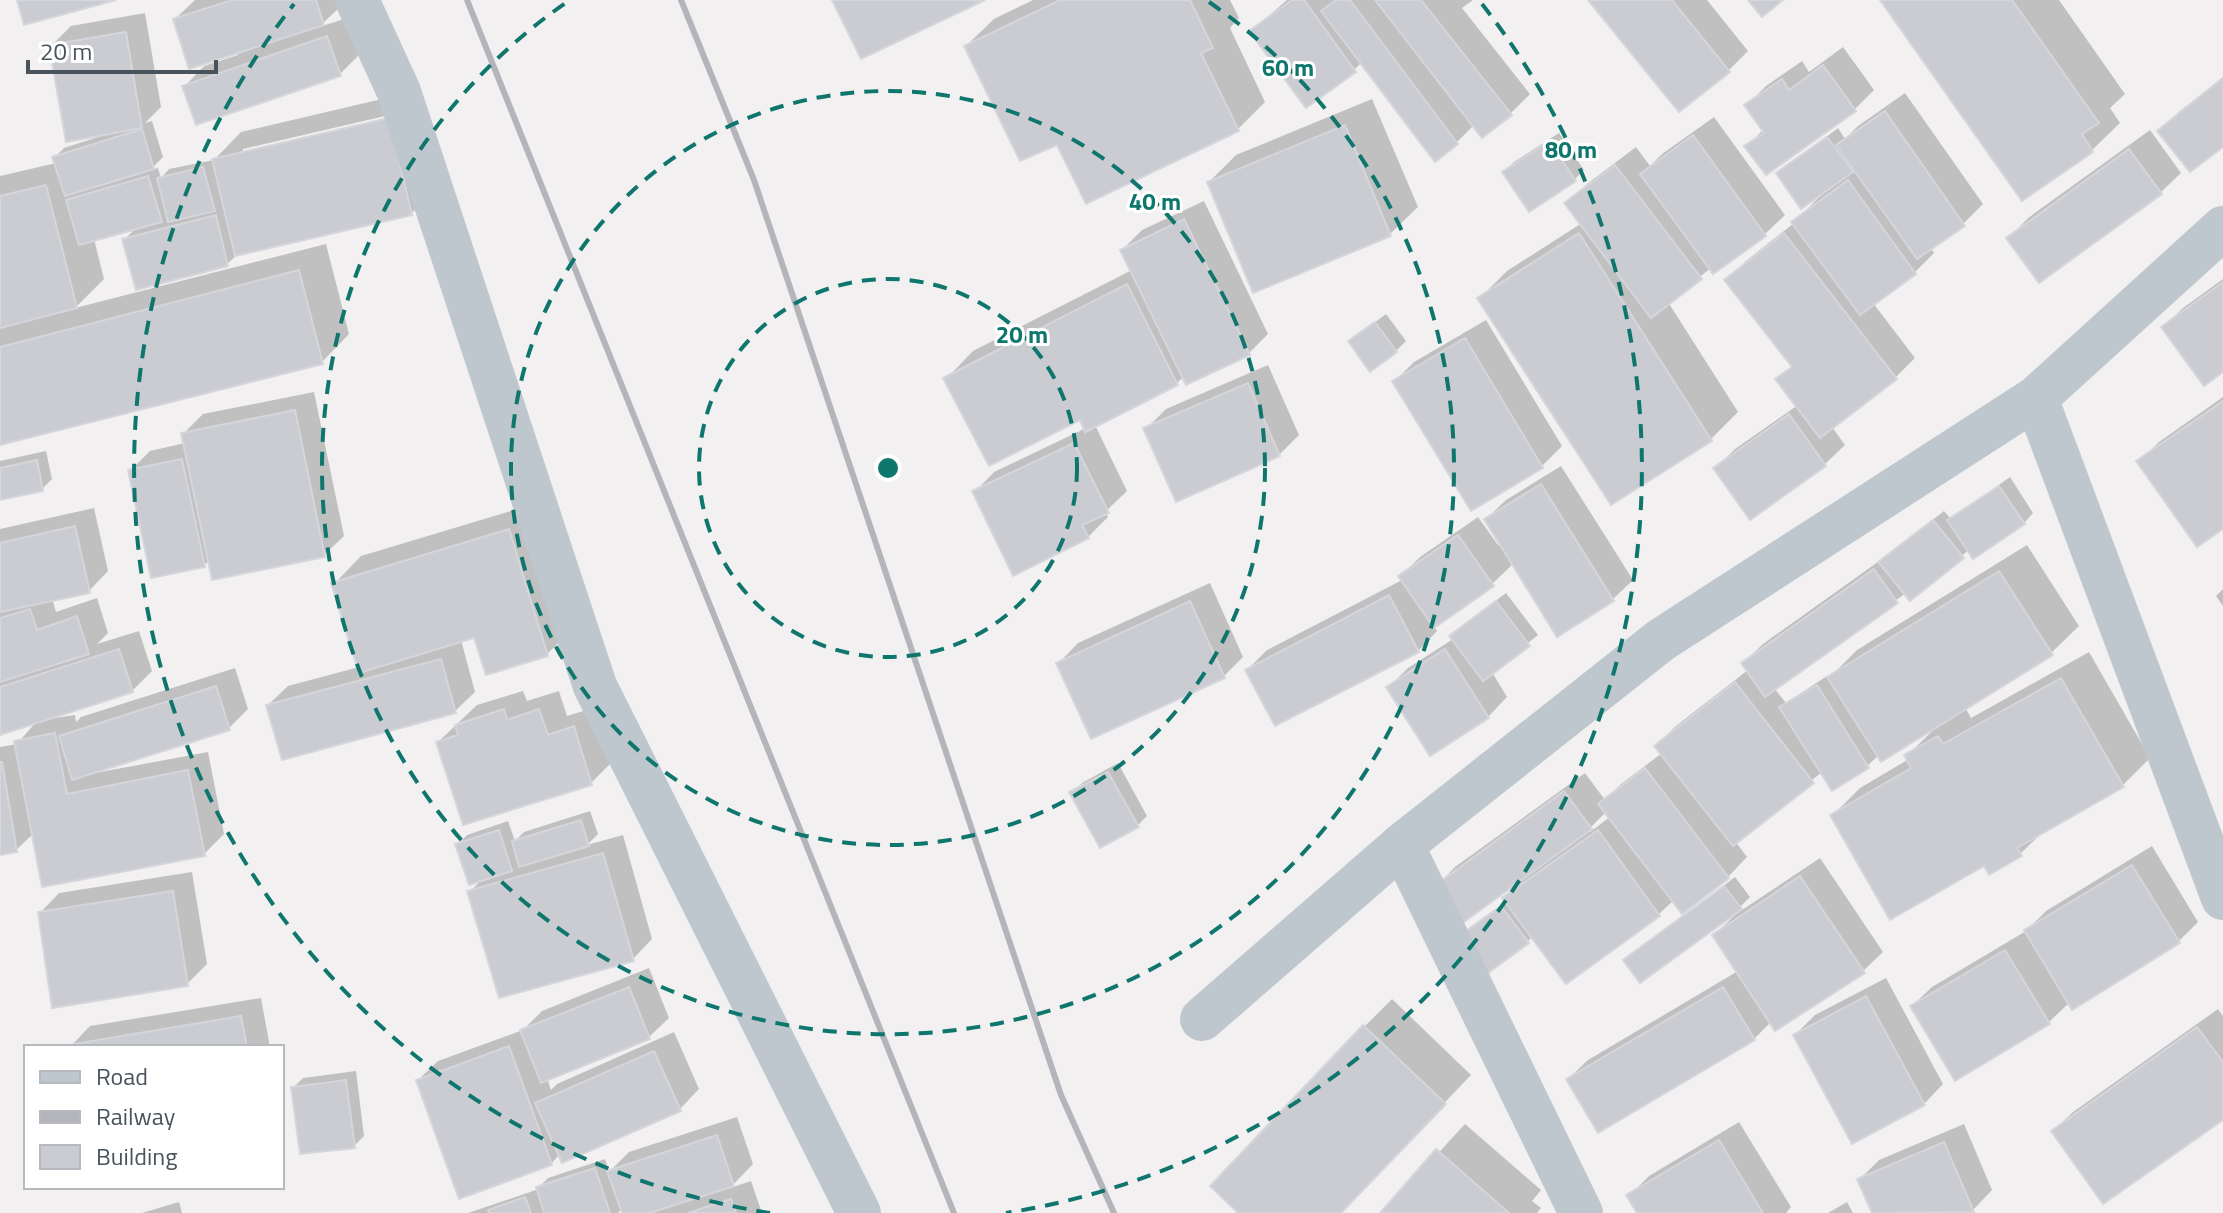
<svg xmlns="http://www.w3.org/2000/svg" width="2223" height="1213" viewBox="0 0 2223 1213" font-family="'Titillium Web',sans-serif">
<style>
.shadow{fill:#0003;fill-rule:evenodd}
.building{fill:#caccd2;stroke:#d5d6db;stroke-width:2}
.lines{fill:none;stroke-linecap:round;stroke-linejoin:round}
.minor{stroke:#bfc7ce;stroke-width:44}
.rail{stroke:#b3b5ba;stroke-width:6}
.ring{fill:none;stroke:#0f766e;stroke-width:4;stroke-dasharray:14 10}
.centre{fill:#0f766e;stroke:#fff;stroke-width:4}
.ring-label{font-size:24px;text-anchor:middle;font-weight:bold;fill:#0f766e;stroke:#fff;stroke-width:6;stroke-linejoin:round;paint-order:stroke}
</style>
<rect width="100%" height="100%" fill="#f2f0f0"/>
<!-- shadow -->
<g class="shadow">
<polygon points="195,0 342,0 343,4 319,27 347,18 360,54 340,74 185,86 204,66 238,55 237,51 175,19"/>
<polygon points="1033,0 1230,0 1239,18 1230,28 1265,102 1238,129 1058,142 966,46 994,19"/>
<polygon points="1287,0 1473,0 1462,8 1530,94 1510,114 1474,125 1456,143 1362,62 1354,70 1252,31"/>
<polygon points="1590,0 1707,0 1748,51 1728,71"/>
<polygon points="1883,0 2059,0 2125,94 2110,108 2120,123 2092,150 2023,199"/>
<path d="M145 13 161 107 145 123 152 121 163 157 150 170 158 168 161 178 169 169 214 160 241 132 416 91 438 186 411 214 239 253 227 264 124 240 137 227 94 239 104 279 75 308 326 244 349 334 322 362 0 443V176L56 163 54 158 64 148 101 136 51 46 71 26ZM398 113 399 117 243 154V149Z"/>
<polygon points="1843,47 1874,90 1855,109 1747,146 1764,129 1747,105 1766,86 1802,61 1809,72"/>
<polygon points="2223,77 2223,144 2159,131 2179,112"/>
<polygon points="1905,93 1983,204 1963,224 1930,247 1934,253 1915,272 1873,303 1915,358 1896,377 1832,427 1845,445 1825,464 1750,517 1715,469 1735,449 1798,405 1778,380 1793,365 1727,280 1746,261 1794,223 1819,197 1778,173 1838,128 1845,139 1858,126"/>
<polygon points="1372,99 1418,207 1390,234 1209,182 1236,155"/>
<polygon points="1714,117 1785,215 1765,234 1714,272 1711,268 1668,302 1738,412 1711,439 1612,503 1480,298 1507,271 1582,223 1567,204 1587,184 1636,147 1650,166 1662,154"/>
<polygon points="2150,130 2181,173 2161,192 2039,280 2009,238 2028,218"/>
<polygon points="1559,133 1584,170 1574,180 1504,172 1514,162"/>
<polygon points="1204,201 1268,334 1249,353 1184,376 1177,383 1095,425 1127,491 1105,512 1108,517 1088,537 975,492 994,472 1086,428 1081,418 946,379 973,351 1132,270 1122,250 1142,230"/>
<polygon points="2223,279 2223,370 2163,327 2183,308"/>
<polygon points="1386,314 1406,341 1396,351 1350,341"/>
<polygon points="1486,320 1562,446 1542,466 1472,508 1395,381 1414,362"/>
<polygon points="1268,365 1299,435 1279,455 1146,429 1166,409"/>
<polygon points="314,392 344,536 324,555 209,560 204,565 131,470 150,451 185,443 183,434 203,414"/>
<polygon points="2223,397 2223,526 2139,462 2159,442"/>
<polygon points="46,451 52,479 42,489 0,498 0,461"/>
<polygon points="1561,466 1633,580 1613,599 1514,563 1492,584 1434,625 1437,631 1418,651 1247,670 1267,650 1402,580 1400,577 1420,557 1478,517 1498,545 1501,543 1486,519 1506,500"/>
<path d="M2010 477 2033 513 2024 523 1969 550 1910 598 1906 593 1774 688 1786 703 1827 676 1829 678 1857 650 2027 545 2079 626 2051 653 1965 707 1971 718 2089 652 2150 758 2122 786 2046 829 2020 854 1985 863 1832 816 1860 788 1909 759 1907 756 1935 728 1879 755 1867 766 1822 772 1735 841 1747 857 1728 877 1674 900 1659 914 1566 981 1533 936 1527 942 1459 939 1507 902 1505 898 1524 878 1436 887 1455 867 1585 773 1605 800 1620 785 1662 753 1656 746 1676 726 1748 670 1743 663 1763 644 1889 554 1944 511 1951 519ZM1606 812 1610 817 1590 832 1588 830Z"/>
<polygon points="537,503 575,627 547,654 476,636 461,640 475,692 455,711 268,705 288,686 359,667 334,584 361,556"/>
<polygon points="94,508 108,571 89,591 52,599 56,612 97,598 108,633 97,644 139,631 152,671 132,691 54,716 55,718 75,715 76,722 81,717 235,668 248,709 229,728 95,770 95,773 208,752 224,834 204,854 34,833 16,850 0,853 0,747 17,744 36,722 0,733 0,529"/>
<polygon points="1210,583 1243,657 1224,676 1059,663 1078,643"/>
<polygon points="2223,589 2223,606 2216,596"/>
<polygon points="1506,593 1538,635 1492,672 1507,697 1488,717 1389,687 1408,668 1453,639 1452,636 1461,627"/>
<polygon points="523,691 527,701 559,691 567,716 593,708 611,763 591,783 438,742 477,705"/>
<polygon points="1118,763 1147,816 1137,826 1072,793 1082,783"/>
<polygon points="590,811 598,834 587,845 623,835 652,939 633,959 470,892 483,878 457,845 467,835 508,821 515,841 524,832"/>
<polygon points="2152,846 2198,922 2179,941 2070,1002 2049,1022 1912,1006 1932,987 2026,931 2046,911"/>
<polygon points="1820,858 1883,952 1863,971 1772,1021 1754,1039 1568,1079 1588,1060 1738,971 1714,935 1736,914"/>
<polygon points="192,872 207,964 187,984 40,913 59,893"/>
<polygon points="1735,877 1750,897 1736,911 1626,960"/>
<polygon points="649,968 669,1018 649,1037 547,1078 551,1090 557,1084 674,1032 699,1089 680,1109 560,1154 551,1164 418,1080 438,1061 523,1030 542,1011"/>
<polygon points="1886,978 1943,1084 1924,1104 1795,1035 1815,1015"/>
<polygon points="261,998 270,1047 70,1047 90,1026"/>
<polygon points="1392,999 1471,1075 1339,1213 1241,1213 1364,1027"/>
<polygon points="2218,1009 2223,1016 2223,1117 2053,1131 2073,1112"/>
<polygon points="356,1071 364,1136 354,1146 293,1088 303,1078"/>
<polygon points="737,1117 753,1164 730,1188 751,1181 762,1213 653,1213 658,1208 643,1213 624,1213 622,1208 618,1213 468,1213 536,1190 548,1178 605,1159 609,1172 629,1152"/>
<polygon points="1739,1122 1791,1207 1786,1213 1640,1213 1629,1196 1649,1176"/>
<polygon points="1465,1124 1541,1190 1532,1201 1541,1208 1537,1213 1383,1213"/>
<polygon points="1964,1124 1992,1190 1973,1210 1965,1213 1874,1213 1859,1180 1879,1160"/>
<polygon points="179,1202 182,1213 142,1213"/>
<polygon points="1847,1202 1853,1213 1828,1213"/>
</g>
<!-- building -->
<g class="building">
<polygon points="17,0 116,0 24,25"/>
<polygon points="232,0 316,0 324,25 189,69 173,19"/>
<polygon points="832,0 985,0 861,59"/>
<polygon points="1060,0 1190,0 1213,48 1201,53 1239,131 1086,204 1057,145 1020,161 964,46"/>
<polygon points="1292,0 1304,0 1356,72 1306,108 1249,31"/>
<polygon points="1336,0 1350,0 1458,144 1435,162 1321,11"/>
<polygon points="1375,0 1421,0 1512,115 1482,138"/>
<polygon points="1588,0 1672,0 1730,72 1679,112"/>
<polygon points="1748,0 1783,0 1762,17"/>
<polygon points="1880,0 2012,0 2099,123 2082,134 2093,152 2022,201"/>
<polygon points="126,32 142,128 66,142 49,45"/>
<polygon points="327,36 341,76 196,125 182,86"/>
<polygon points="1823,65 1856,111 1766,175 1744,146 1764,133 1744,105 1782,79 1789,90"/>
<polygon points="2223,78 2223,147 2190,172 2157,131"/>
<polygon points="1885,111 1965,226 1917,259 1836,145"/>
<polygon points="389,118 412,215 235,256 212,159"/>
<polygon points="1345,125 1391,236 1253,293 1207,182"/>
<polygon points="142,129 154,169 65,196 52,157"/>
<polygon points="1693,135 1766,236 1713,274 1640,174"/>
<polygon points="1827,137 1853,172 1801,209 1776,173"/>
<polygon points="1549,141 1576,181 1529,212 1502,172"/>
<polygon points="2129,149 2162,194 2039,283 2006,238"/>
<polygon points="1615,165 1702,279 1651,318 1564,203"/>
<polygon points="203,167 215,211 168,222 157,178"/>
<polygon points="148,176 162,222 79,245 66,200"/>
<polygon points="1848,180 1916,274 1860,315 1791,222"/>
<polygon points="46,185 77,308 0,328 0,196"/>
<polygon points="216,215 228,266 136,290 122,239"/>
<polygon points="1184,219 1250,355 1186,385 1120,250"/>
<polygon points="1579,233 1712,441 1611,505 1477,298"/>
<polygon points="1784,233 1897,379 1820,438 1775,379 1792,367 1724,280"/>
<polygon points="299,270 323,364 0,445 0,347"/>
<polygon points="2223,282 2223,372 2204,386 2161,327"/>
<polygon points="1127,284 1178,385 1085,432 1080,420 989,466 943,378"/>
<polygon points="1375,322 1397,352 1370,372 1348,341"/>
<polygon points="1465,338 1543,468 1471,511 1392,381"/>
<polygon points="1248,383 1280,456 1176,502 1143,428"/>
<polygon points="2223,401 2223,529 2197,547 2136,461"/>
<polygon points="295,410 325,557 212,580 181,433"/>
<polygon points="1789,414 1826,466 1750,520 1713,468"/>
<polygon points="1074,443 1109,513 1082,525 1089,538 1013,576 972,491"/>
<polygon points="182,459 205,567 151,578 128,470"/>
<polygon points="37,460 43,491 0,500 0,468"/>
<polygon points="1541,484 1614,601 1557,637 1484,519"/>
<polygon points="1999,486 2025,524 1973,559 1947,520"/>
<polygon points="1933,520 1964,558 1910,601 1878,562"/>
<polygon points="75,526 90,593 0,612 0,543"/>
<polygon points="509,529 548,656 486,675 474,638 359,673 331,583"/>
<polygon points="1458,535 1494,586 1434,628 1398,576"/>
<polygon points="1874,569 1898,603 1765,697 1741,663"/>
<polygon points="1999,571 2053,655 1881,762 1827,677"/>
<polygon points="1389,595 1419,652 1275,726 1245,670"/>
<polygon points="1190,601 1225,678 1091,739 1056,663"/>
<polygon points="1496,601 1530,646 1483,681 1449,636"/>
<polygon points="30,609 37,630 77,616 89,654 0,682 0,618"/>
<polygon points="119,649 133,692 0,735 0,687"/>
<polygon points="1445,649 1489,718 1430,756 1386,687"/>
<polygon points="441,659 456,713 282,760 266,705"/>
<polygon points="2061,678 2124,787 2017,848 2022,856 1989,875 1984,866 1890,920 1830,815 1911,768 1904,755 1938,736 1943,744"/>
<polygon points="1735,682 1814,783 1733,846 1654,746"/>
<polygon points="1817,685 1869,768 1832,791 1779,707"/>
<polygon points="216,686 230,730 72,780 59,736"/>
<polygon points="504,709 507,720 539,709 548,735 574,726 592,785 463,825 436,742 458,735 455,725"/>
<polygon points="55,733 67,794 188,770 205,856 42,887 14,741"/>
<polygon points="0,762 2,762 17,852 0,855"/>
<polygon points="1645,768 1729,878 1682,914 1598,804"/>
<polygon points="1108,772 1139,827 1100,848 1069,792"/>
<polygon points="1564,791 1592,829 1461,924 1433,887"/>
<polygon points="581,820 589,846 519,867 512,841"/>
<polygon points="499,830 512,871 469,885 455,844"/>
<polygon points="1598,830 1660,916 1566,984 1502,898"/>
<polygon points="603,853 634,961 499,998 467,891"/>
<polygon points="2132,865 2180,943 2072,1010 2024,930"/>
<polygon points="1800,876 1865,973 1775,1031 1712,935"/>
<polygon points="1724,886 1742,909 1640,983 1623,960"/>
<polygon points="173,891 188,986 52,1008 38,912"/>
<polygon points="1501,906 1529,943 1484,976 1456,938"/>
<polygon points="2005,950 2050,1024 1955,1081 1910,1006"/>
<polygon points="629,987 650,1039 541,1083 520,1030"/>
<polygon points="1723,987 1755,1040 1598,1133 1566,1079"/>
<polygon points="1866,996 1925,1105 1852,1144 1793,1035"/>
<polygon points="241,1016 247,1047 68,1047 68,1045"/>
<polygon points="1363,1025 1446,1104 1341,1213 1238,1213 1210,1186"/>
<polygon points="2197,1027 2223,1062 2223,1120 2103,1204 2051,1131"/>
<polygon points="509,1046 552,1165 459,1199 416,1080"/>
<polygon points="654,1051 681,1111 562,1163 535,1103"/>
<polygon points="346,1080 355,1148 300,1154 291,1087"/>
<polygon points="717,1135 734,1186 650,1213 622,1213 607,1171"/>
<polygon points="1719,1140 1763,1213 1637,1213 1626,1195"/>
<polygon points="1944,1142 1974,1212 1872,1213 1857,1179"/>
<polygon points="1436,1149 1509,1213 1380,1213"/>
<polygon points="595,1168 610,1213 544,1213 536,1187"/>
<polygon points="525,1197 531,1213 489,1213 488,1210"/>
<polygon points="731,1199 736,1213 688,1213"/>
</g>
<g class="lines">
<!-- minor -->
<g class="minor">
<polyline points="357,0 399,92 595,686 859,1213"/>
<polyline points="2036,398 2223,898"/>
<polyline points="1402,845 1581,1213"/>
<polyline points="1202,1019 1402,845 1661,640 2036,398 2223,228"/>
</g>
<!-- rail -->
<g class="rail">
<polyline points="467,0 954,1213"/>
<polyline points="681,0 754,180 1061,1095 1114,1213"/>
</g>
</g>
<!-- distance rings -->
<g class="ring">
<circle cx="888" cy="468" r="189"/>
<circle cx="888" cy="468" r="377"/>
<path d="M1209 2A566 566 0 1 1 567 2"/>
<path d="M770 1213A754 754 0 0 1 294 4M1482 4A754 754 0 0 1 1006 1213"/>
</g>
<circle cx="888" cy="468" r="12" class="centre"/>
<g class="ring-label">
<text x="1288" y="76">60 m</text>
<text x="1571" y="158">80 m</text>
<text x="1155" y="210">40 m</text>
<text x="1022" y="343">20 m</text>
</g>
<!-- legend -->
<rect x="24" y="1045" width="260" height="144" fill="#ffffff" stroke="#b6babe" stroke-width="2"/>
<rect x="40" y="1071" width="40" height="12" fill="#bfc7ce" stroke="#b6babe" stroke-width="2"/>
<text x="96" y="1085" font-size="24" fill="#49535c">Road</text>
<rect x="40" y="1111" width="40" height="12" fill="#b3b5ba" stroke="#b6babe" stroke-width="2"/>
<text x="96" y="1125" font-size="24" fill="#49535c">Railway</text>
<rect x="40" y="1145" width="40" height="24" fill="#caccd2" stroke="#b6babe" stroke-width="2"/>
<text x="96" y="1165" font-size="24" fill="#49535c">Building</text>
<!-- scale -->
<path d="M28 60v12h188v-12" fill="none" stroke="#49535c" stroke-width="4"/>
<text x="40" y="60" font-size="24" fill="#49535c" stroke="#ffffff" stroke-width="6" paint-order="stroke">20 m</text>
</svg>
